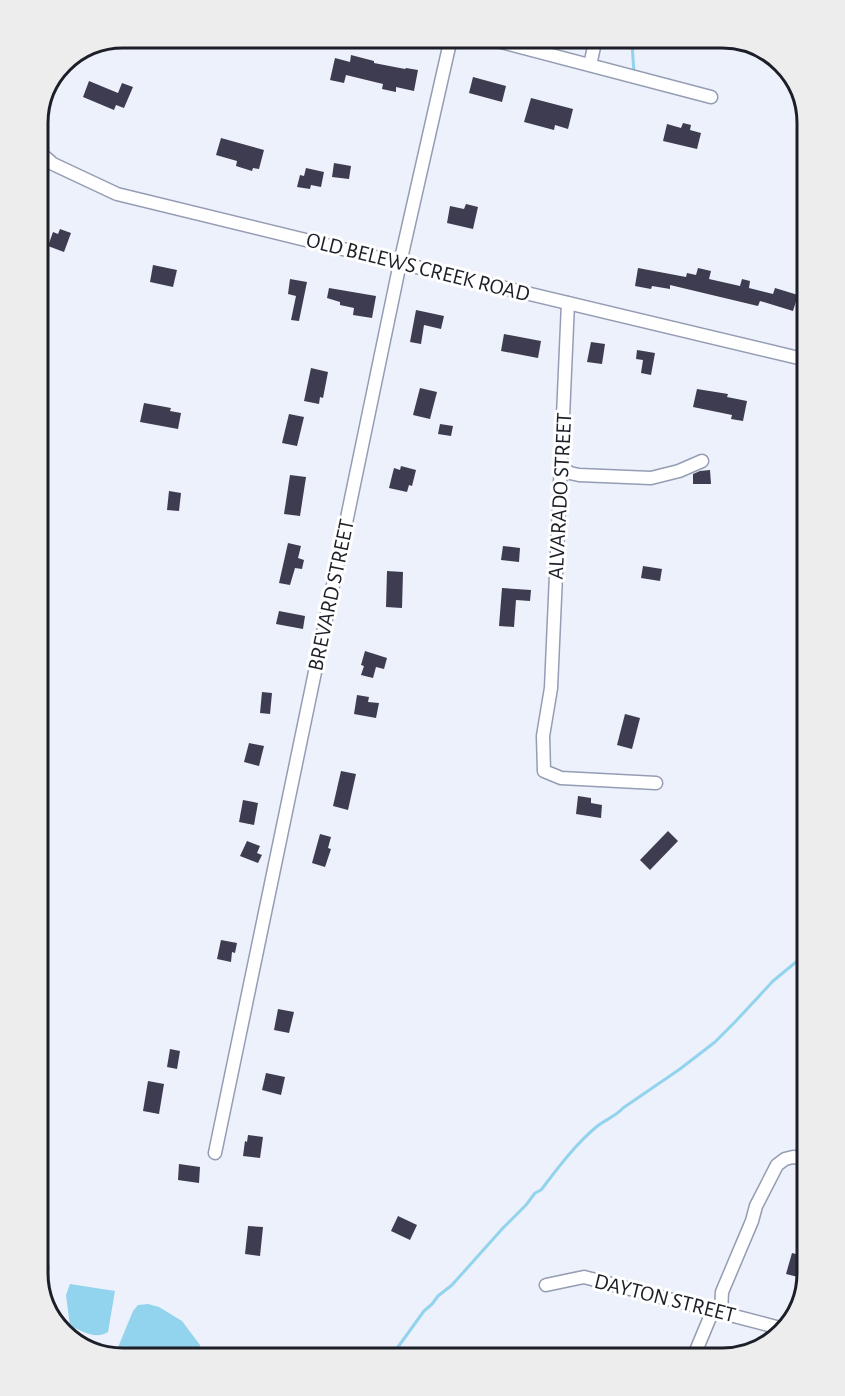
<svg xmlns="http://www.w3.org/2000/svg" width="845" height="1396" viewBox="0 0 845 1396" font-family="'Alegreya Sans',sans-serif">
<style>
.water{fill:#92d3ed}
.lines{fill:none;stroke-linecap:round;stroke-linejoin:round}
.stream{stroke:#92d3ed;stroke-width:3}
.building{fill:#3e3c50}
.minor-casing{stroke:#949db4;stroke-width:15}
.minor{stroke:#fff;stroke-width:12}
.labels{text-anchor:middle;dominant-baseline:central;stroke-width:6;stroke-linejoin:round;paint-order:stroke}
.street-label{font-size:22px;fill:#1c1f28;stroke:#fff}
.rim{fill:none;stroke:#1c1f28;stroke-width:3}
</style>
<rect width="100%" height="100%" fill="#edf1fb"/>
<!-- water -->
<g class="water">
<polygon points="38,1255 50,1266 49,1277 41,1288 38,1273"/>
<path d="M70 1284 115 1291 108 1332C95 1340 83 1331 70 1326L66 1295Z"/>
<polygon points="148,1304 159,1307 182,1321 200,1345 201,1358 118,1358 114,1357 133,1311 138,1305"/>
</g>
<g class="lines">
<!-- stream -->
<g class="stream">
<polyline points="630,38 632,43 634,73"/>
<path d="M390 1358 424 1311 432 1304 438 1296 452 1285 503 1228 526 1205 535 1193 541 1190C558 1168 574 1146 595 1128 604 1120 615 1117 623 1108L680 1069 715 1042 735 1022 773 981 807 953"/>
</g>
</g>
<!-- building -->
<g class="building">
<polygon points="351,55 374,61 374,63 405,69 406,68 418,70 414,91 396,87 396,92 382,89 383,84 346,75 344,83 330,80 335,58 350,62"/>
<polygon points="473,77 506,86 502,102 469,93"/>
<polygon points="89,81 118,93 122,83 133,87 124,108 116,105 114,110 83,97"/>
<polygon points="531,98 573,109 568,129 555,125 554,130 524,122"/>
<polygon points="683,123 691,125 690,130 701,133 697,149 663,141 667,124 681,128"/>
<polygon points="221,138 264,150 259,169 253,168 252,171 236,166 237,161 216,155"/>
<polygon points="334,163 351,166 349,179 332,177"/>
<polygon points="306,168 324,172 321,187 311,185 310,189 297,187 300,175 304,176"/>
<polygon points="466,204 478,207 473,229 447,223 450,206 464,209"/>
<polygon points="60,229 71,233 64,252 48,246 53,232 58,234"/>
<polygon points="153,265 177,270 173,287 150,282"/>
<polygon points="638,268 686,277 687,273 696,275 698,268 711,271 709,279 740,286 742,279 750,281 749,288 773,294 775,288 798,295 793,311 760,301 758,306 670,285 670,289 652,286 651,289 635,286"/>
<polygon points="290,279 307,282 299,321 291,320 296,296 288,294"/>
<polygon points="329,288 376,296 372,318 353,315 354,308 340,305 340,302 327,298"/>
<polygon points="416,310 444,316 441,329 424,325 421,344 410,342"/>
<polygon points="504,334 541,341 538,358 501,351"/>
<polygon points="591,342 605,344 602,364 587,362"/>
<polygon points="637,350 655,353 651,375 641,373 643,360 636,359"/>
<polygon points="311,368 328,372 323,398 320,397 319,404 304,401"/>
<polygon points="420,388 437,392 430,419 413,415"/>
<polygon points="697,389 728,394 727,397 747,401 743,421 731,419 732,415 693,407"/>
<polygon points="144,403 171,408 170,411 181,413 178,429 140,422"/>
<polygon points="289,414 304,417 297,446 282,443"/>
<polygon points="440,424 453,426 451,436 438,434"/>
<polygon points="401,466 416,470 412,486 409,485 407,492 389,488 394,468 400,470"/>
<polygon points="710,470 711,484 693,484 693,474 700,471"/>
<polygon points="290,475 306,477 300,516 284,514"/>
<polygon points="169,491 181,493 179,511 167,510"/>
<polygon points="288,543 301,546 298,558 304,560 302,569 295,568 290,585 279,583"/>
<polygon points="503,546 520,548 519,562 501,560"/>
<polygon points="643,566 662,569 660,581 641,578"/>
<polygon points="387,571 403,572 402,608 386,607"/>
<polygon points="502,588 531,590 530,601 516,600 514,627 499,626"/>
<polygon points="279,611 305,616 303,629 276,624"/>
<polygon points="365,651 387,658 384,669 376,667 373,678 361,675 364,666 361,665"/>
<polygon points="262,692 272,693 270,714 260,713"/>
<polygon points="357,695 369,697 368,702 379,703 376,718 354,714"/>
<polygon points="625,714 640,718 632,749 617,745"/>
<polygon points="249,743 264,746 259,766 244,762"/>
<polygon points="341,771 356,774 348,810 333,806"/>
<polygon points="578,796 591,798 591,803 602,805 601,818 576,814"/>
<polygon points="243,800 258,803 254,825 239,822"/>
<polygon points="668,831 678,841 650,870 640,860"/>
<polygon points="320,834 331,837 328,848 331,849 325,867 312,863"/>
<polygon points="247,841 260,846 257,853 262,855 258,863 240,856"/>
<polygon points="221,940 237,943 235,953 232,952 231,962 217,959"/>
<polygon points="278,1009 294,1012 289,1033 274,1030"/>
<polygon points="170,1049 180,1051 177,1069 167,1067"/>
<polygon points="266,1073 285,1077 281,1095 262,1090"/>
<polygon points="148,1081 164,1084 159,1114 143,1111"/>
<polygon points="248,1135 263,1137 260,1158 243,1156 245,1141 247,1142"/>
<polygon points="179,1164 200,1167 199,1183 178,1180"/>
<polygon points="398,1216 417,1225 410,1240 391,1231"/>
<polygon points="248,1226 263,1227 260,1256 245,1254"/>
<polygon points="792,1253 807,1257 807,1273 806,1279 786,1274"/>
</g>
<g class="lines">
<!-- minor casing -->
<g class="minor-casing">
<g id="minor">
<polyline points="486,38 711,97"/>
<polyline points="590,65 596,38"/>
<polyline points="38,151 53,164 117,194 400,263 807,360"/>
<polyline points="568,303 551,688 543,736 544,771 561,778 656,783"/>
<polyline points="561,467 570,473 579,475 651,478 679,471 702,461"/>
<polyline points="215,1153 400,263 451,38"/>
<polyline points="546,1285 584,1277 784,1329"/>
<polyline points="721,1312 722,1292 752,1221 756,1206 777,1165 785,1159 793,1157 807,1159"/>
<polyline points="693,1358 713,1310"/>
</g>
</g>
<!-- minor -->
<use href="#minor" class="minor"/>
</g>
<g class="labels">
<!-- street labels -->
<g class="street-label">
<text transform="translate(418 267) rotate(14)">OLD BELEWS CREEK ROAD</text>
<text transform="translate(560 496) rotate(-87)">ALVARADO STREET</text>
<text transform="translate(331 595) rotate(-78)">BREVARD STREET</text>
<text transform="translate(665 1298) rotate(14)">DAYTON STREET</text>
</g>
</g>
<!-- crop -->
<path d="M0 0H845V1396H0ZM123 48H722A75 75 0 0 1 797 123V1273A75 75 0 0 1 722 1348H123A75 75 0 0 1 48 1273V123A75 75 0 0 1 123 48Z" fill="#ededee" fill-rule="evenodd"/>
<path class="rim" d="M123 48H722A75 75 0 0 1 797 123V1273A75 75 0 0 1 722 1348H123A75 75 0 0 1 48 1273V123A75 75 0 0 1 123 48Z"/>
</svg>
